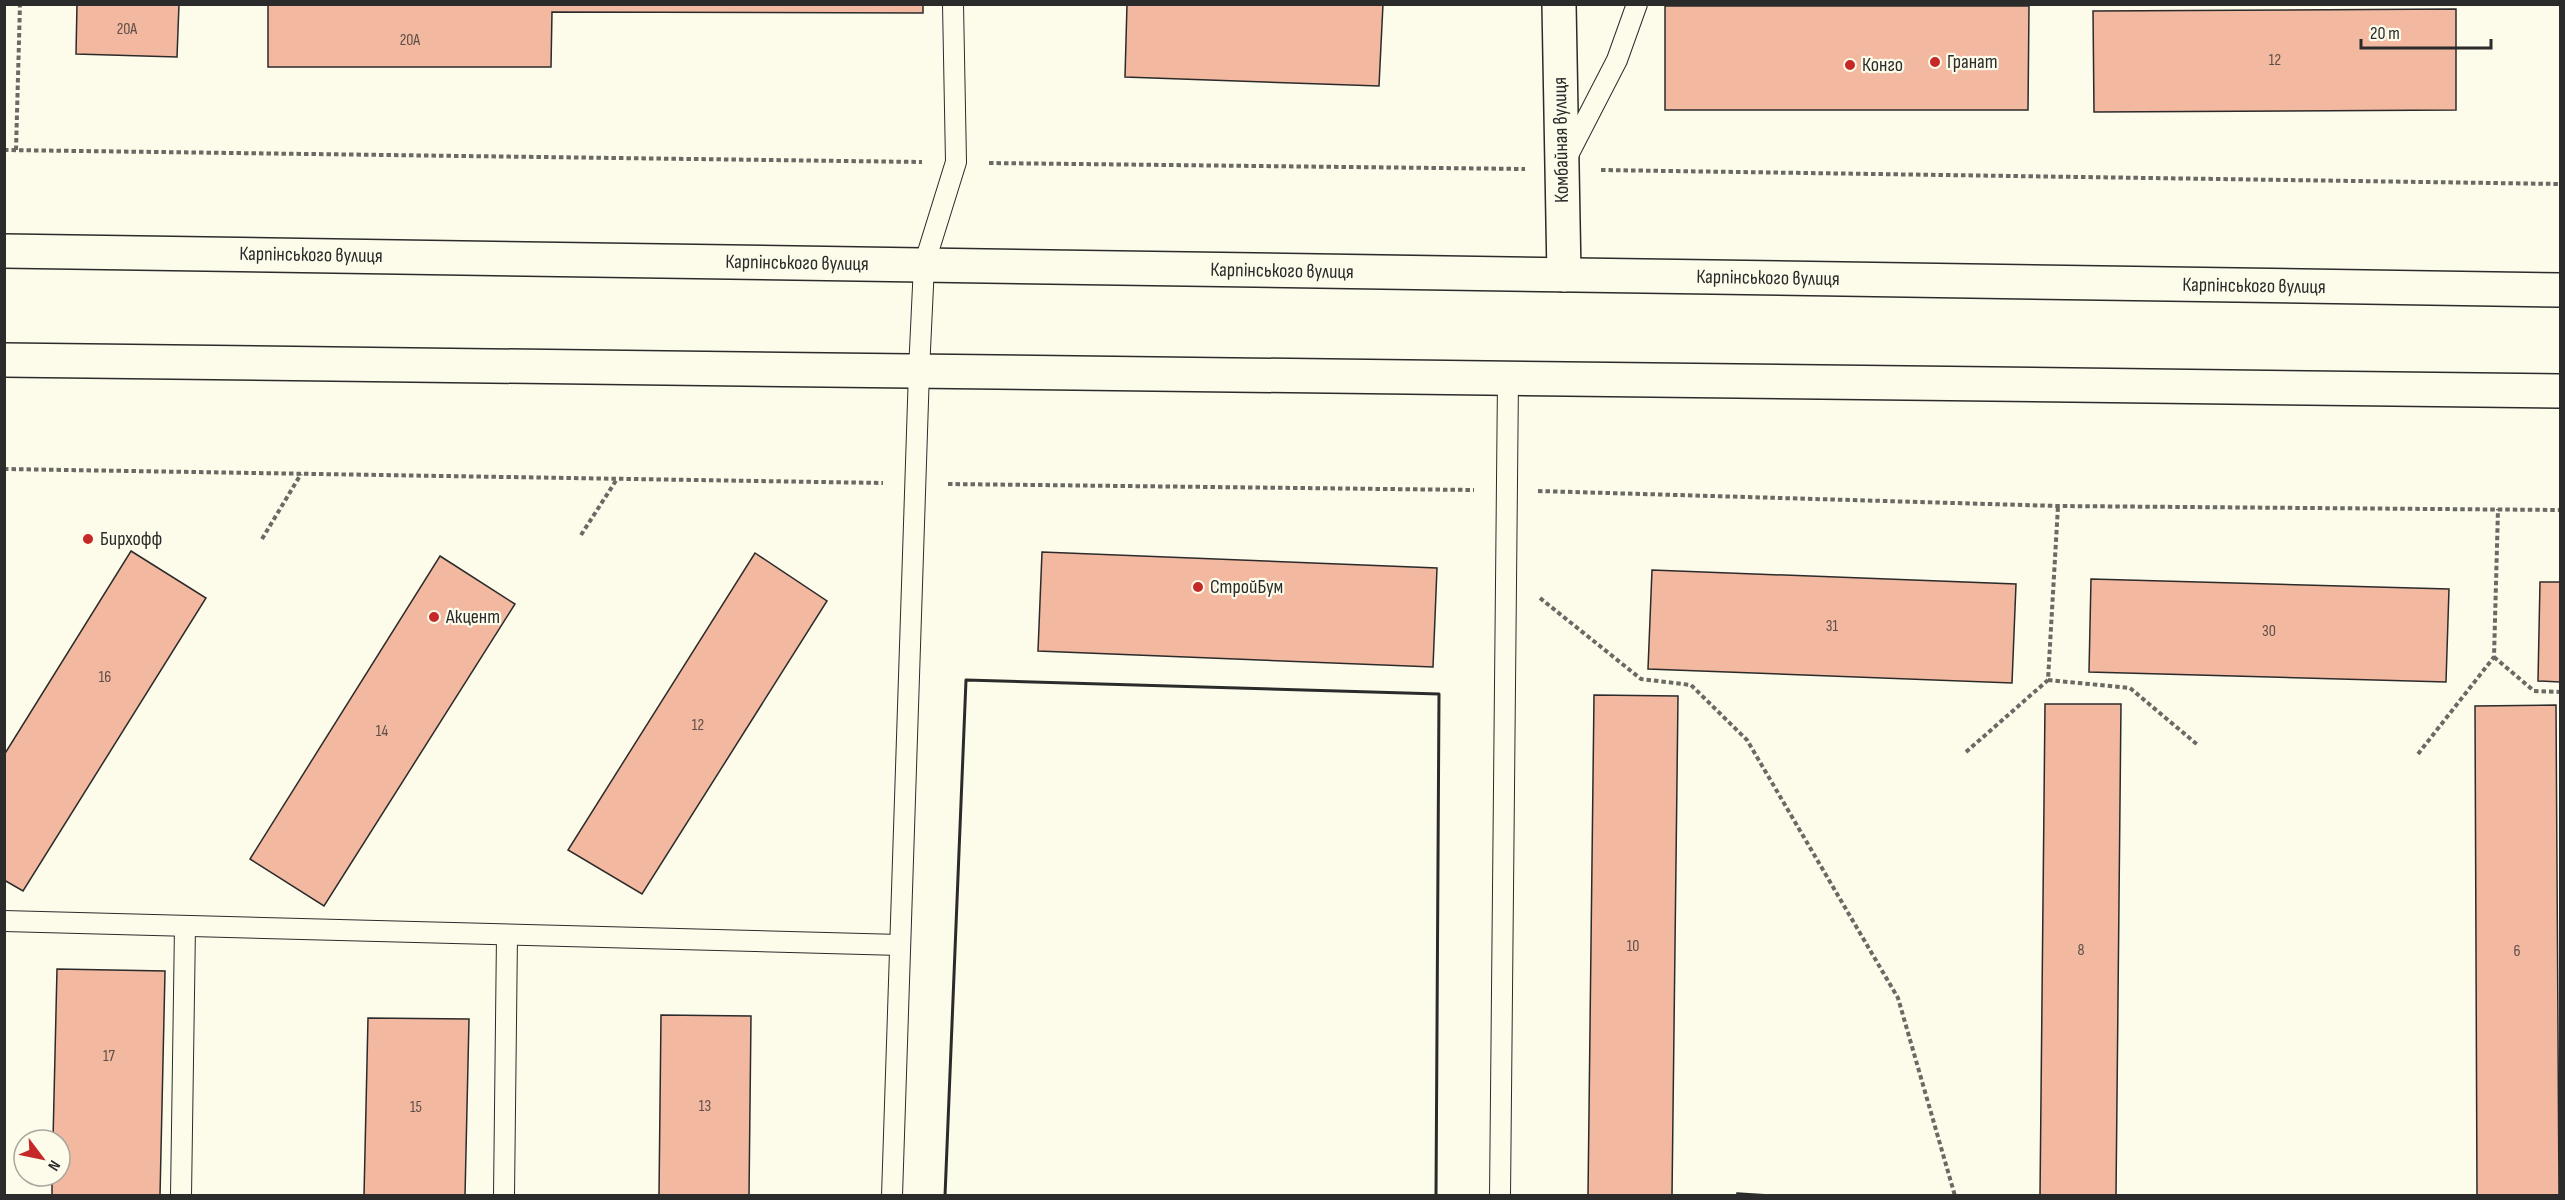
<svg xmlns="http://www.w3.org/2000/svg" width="2565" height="1200" viewBox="0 0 2565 1200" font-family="'Sofia Sans Condensed',sans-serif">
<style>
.building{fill:#f2b8a0;stroke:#2b2b2b;stroke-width:1.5}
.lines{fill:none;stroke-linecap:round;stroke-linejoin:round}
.lane-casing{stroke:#2b2b2b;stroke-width:22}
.street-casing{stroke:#2b2b2b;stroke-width:36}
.secondary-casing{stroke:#2b2b2b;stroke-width:36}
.path{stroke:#6a6964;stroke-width:4;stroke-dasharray:4.5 3;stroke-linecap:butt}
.lane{stroke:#fdfbea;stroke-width:20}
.street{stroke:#fdfbea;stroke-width:33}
.secondary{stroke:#fdfbea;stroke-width:33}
.wall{stroke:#2b2b2b;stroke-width:3}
.poi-dot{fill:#c62828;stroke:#fdfbea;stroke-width:2}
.labels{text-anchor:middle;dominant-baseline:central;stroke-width:4.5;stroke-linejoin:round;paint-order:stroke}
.number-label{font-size:16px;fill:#5d4e48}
.poi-label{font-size:20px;fill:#2b2b2b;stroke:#fdfbea;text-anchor:start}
.street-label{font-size:20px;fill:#2b2b2b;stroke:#fdfbea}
</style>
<rect width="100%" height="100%" fill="#fdfbea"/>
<!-- building -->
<g class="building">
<polygon points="77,4 179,4 177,57 76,54"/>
<polygon points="268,4 923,4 923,13 552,12 551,67 268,67"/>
<polygon points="1127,4 1383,4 1379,86 1125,77"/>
<polygon points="1665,6 2029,6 2028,110 1665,110"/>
<polygon points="2456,9 2456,110 2094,112 2093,11"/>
<polygon points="131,551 206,598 23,891 4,880 4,755"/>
<polygon points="1042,552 1437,568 1433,667 1038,651"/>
<polygon points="755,553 827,601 642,894 568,850"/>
<polygon points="440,556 515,604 324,906 250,859"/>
<polygon points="1652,570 2016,584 2012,683 1648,669"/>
<polygon points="2091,579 2449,589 2446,682 2089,672"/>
<polygon points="2540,582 2560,582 2560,682 2538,681"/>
<polygon points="1594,695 1678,696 1672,1196 1588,1196"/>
<polygon points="2045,704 2121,704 2116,1196 2040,1196"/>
<polygon points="2556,705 2559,1196 2477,1196 2475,706"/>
<polygon points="57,969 165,971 160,1196 52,1196 52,1176 60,1176 60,1140 53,1140"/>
<polygon points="661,1015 751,1016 749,1196 659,1196"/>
<polygon points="368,1018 469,1019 465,1196 364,1196"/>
<polygon points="1737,1193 1784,1196 1737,1196"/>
</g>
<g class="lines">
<!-- lane casing -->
<g class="lane-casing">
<g id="lane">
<polyline points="1566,159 1617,60 1637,4"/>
<polyline points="4,921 900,945"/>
<polyline points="181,1196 185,926"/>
<polyline points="504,1196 507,935"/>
<polyline points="892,1196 919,371 924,265 956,162 953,4"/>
<polyline points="1500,1196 1508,379"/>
</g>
</g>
<!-- street casing -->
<g class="street-casing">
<polyline id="street" points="1559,4 1564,275"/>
</g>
<!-- secondary casing -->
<g class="secondary-casing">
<g id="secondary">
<polyline points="4,251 2560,290"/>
<polyline points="4,360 2560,391"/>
</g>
</g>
<!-- path -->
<g class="path">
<polyline points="4,150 922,162"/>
<polyline points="16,150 20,4"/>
<polyline points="989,163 1525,169"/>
<polyline points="1601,170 2560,184"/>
<polyline points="4,469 883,483"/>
<polyline points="948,484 1474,490"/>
<polyline points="1538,491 2058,506 2560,510"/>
<polyline points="581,535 617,479"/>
<polyline points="262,539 301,474"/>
<polyline points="1540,598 1641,679 1691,685 1747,740 1898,998 1955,1196"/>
<polyline points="2494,657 2534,691 2560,692"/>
<polyline points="2048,680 2130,688 2199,746"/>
<polyline points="1966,752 2048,680 2058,506"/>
<polyline points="2418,754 2494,657 2498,509"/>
</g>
<!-- lane -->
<use href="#lane" class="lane"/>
<!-- street -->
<use href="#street" class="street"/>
<!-- secondary -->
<use href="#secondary" class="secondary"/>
<!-- wall -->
<polyline class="wall" points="945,1196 966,680 1439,694 1436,1196"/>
</g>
<!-- markers -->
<g class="poi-dot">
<circle cx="1935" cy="62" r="6"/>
<circle cx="1850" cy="65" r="6"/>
<circle cx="88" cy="539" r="6"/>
<circle cx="1198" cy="587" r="6"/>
<circle cx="434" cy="617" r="6"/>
</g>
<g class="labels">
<!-- number labels -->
<g class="number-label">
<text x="127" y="29">20А</text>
<text x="410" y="40">20А</text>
<text x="2275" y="60">12</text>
<text x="1832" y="626">31</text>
<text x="2269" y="631">30</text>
<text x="105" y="677">16</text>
<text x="698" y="725">12</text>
<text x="382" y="731">14</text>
<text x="1633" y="946">10</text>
<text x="2081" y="950">8</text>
<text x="2517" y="951">6</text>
<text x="109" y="1056">17</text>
<text x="705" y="1106">13</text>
<text x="416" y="1107">15</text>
</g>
<!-- poi labels -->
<g class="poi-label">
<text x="1947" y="62">Гранат</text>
<text x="1862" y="65">Конго</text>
<text x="100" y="539">Бирхофф</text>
<text x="1210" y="587">СтройБум</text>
<text x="446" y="617">Акцент</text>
</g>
<!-- street labels -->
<g class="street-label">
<text transform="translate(1561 140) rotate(-91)">Комбайная вулиця</text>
<text transform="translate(311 255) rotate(1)">Карпінського вулиця</text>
<text transform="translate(797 263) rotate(1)">Карпінського вулиця</text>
<text transform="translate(1282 271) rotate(1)">Карпінського вулиця</text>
<text transform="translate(1768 278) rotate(1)">Карпінського вулиця</text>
<text transform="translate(2254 286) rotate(1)">Карпінського вулиця</text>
</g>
</g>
<!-- border -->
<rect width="2565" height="1200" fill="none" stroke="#2b2b2b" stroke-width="12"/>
<!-- north arrow -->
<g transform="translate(42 1158) rotate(122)"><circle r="28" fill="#fdfbea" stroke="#a9a89e" stroke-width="1.5"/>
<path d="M0-4.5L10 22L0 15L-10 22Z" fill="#c62828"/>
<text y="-9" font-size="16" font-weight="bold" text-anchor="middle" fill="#2b2b2b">N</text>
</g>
<!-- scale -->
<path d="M2361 39v9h130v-9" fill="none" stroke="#2b2b2b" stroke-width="3"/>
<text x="2370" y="39" font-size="18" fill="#2b2b2b" stroke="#fdfbea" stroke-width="4.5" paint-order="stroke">20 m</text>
</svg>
